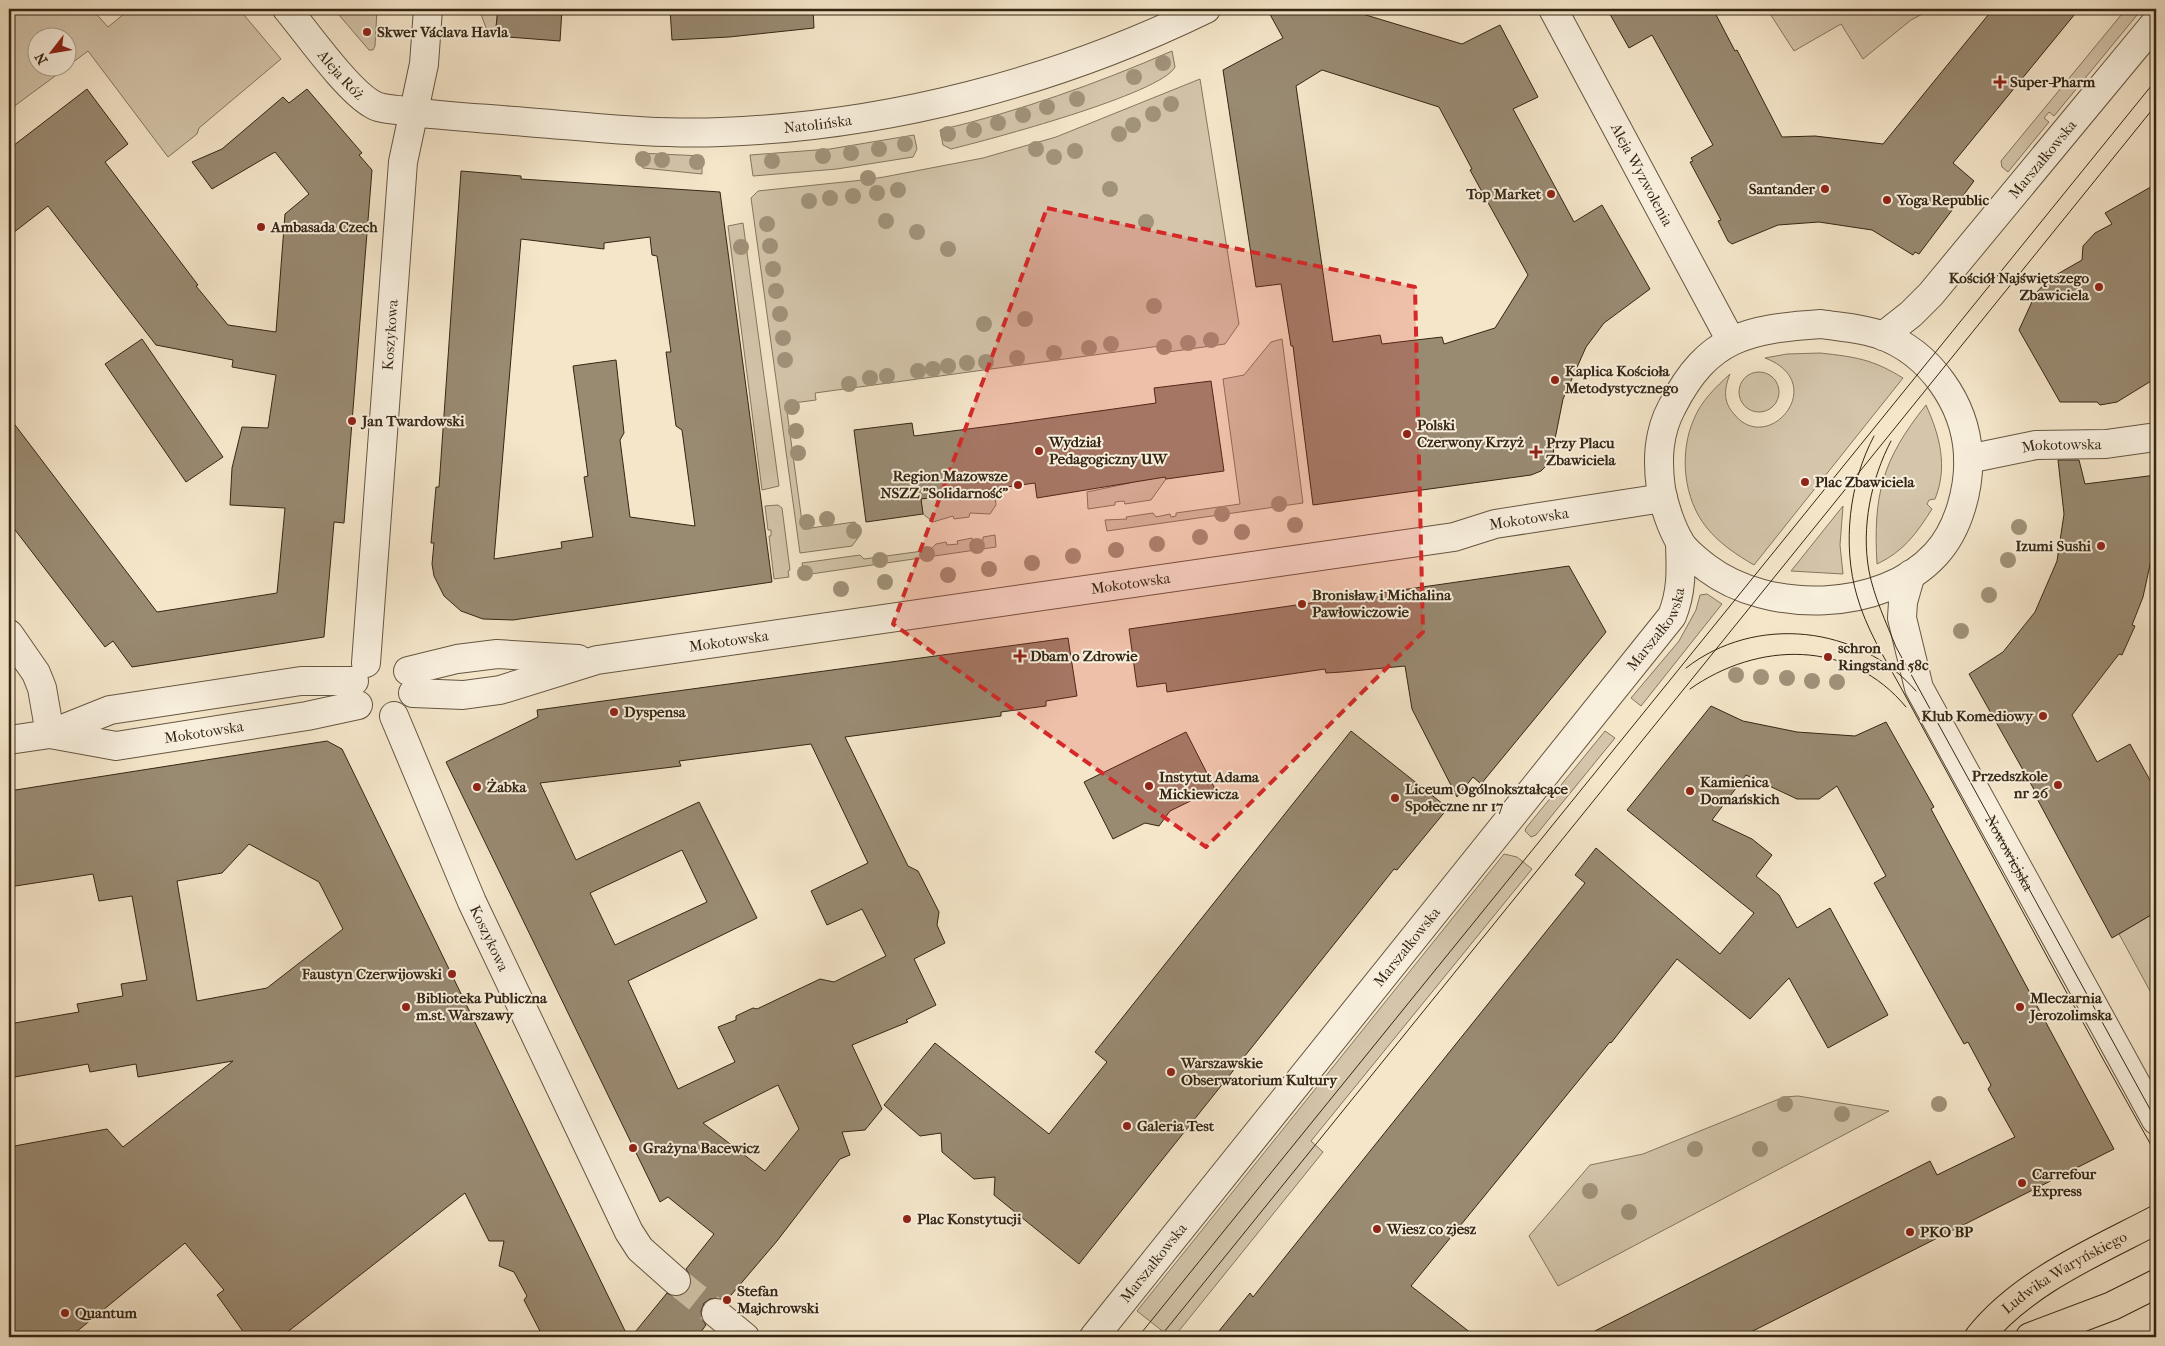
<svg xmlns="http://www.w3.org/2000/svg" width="2165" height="1346" viewBox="0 0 2165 1346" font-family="'IM FELL French Canon',serif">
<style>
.green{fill:#d4c5ab;stroke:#84765f}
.building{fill:#998a72;stroke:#352613;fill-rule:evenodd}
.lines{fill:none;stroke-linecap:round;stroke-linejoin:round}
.minor-tunnel{stroke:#cfc0a5;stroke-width:28;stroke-dasharray:28 14;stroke-linecap:butt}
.minor-casing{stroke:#655641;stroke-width:30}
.major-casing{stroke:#352613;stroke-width:30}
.minor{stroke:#f8efdd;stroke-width:28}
.major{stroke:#f5e6ca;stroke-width:28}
.tram{stroke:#352613;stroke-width:1}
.tree{fill:#a1927a}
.marked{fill:#d62828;fill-opacity:0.2;stroke:#d62828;stroke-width:4;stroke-dasharray:10 6;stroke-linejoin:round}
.poi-dot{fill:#8f2418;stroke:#f8efdd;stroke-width:2}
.labels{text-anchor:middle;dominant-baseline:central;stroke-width:4;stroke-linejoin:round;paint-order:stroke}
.poi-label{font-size:15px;font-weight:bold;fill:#352613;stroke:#f8efdd;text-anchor:start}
.street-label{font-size:15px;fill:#352613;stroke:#f8efdd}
</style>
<rect width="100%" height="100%" fill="#f5e6ca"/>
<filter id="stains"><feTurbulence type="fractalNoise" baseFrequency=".004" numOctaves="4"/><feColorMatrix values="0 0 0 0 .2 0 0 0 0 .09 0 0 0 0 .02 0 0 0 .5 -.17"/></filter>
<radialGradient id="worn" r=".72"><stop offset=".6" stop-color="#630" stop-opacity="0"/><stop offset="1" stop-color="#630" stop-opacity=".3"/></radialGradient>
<!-- green -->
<g class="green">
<polygon points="9,9 92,9 108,27 130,9 239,9 281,59 199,128 197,134 168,157 88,51 68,66 68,38 38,38 38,68 66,68 9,110"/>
<polygon points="342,9 377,9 375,46 373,50 369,50 339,15"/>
<polygon points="479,9 498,9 495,36 489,36"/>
<polygon points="1767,9 1932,9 1911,20 1863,59 1841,24 1794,51"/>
<polygon points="2126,9 2142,9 2054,116 2049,112 2044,118 2049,122 2008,172 2002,167 2001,161"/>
<path d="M1172 51 1175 67C1161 94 988 140 951 149L943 145 940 130C1020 111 1096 84 1172 51Z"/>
<polygon points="1200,79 1239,324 1225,344 1161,353 1160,346 815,393 816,400 786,404 803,529 855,522 858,538 852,546 800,553 751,198 758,191 863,180 862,175 870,174 871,179 884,177 983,158 1056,137"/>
<polygon points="914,135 917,149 913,157 837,169 753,176 750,155 830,149"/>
<polygon points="639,153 702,156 702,174 643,168 638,162"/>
<polygon points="743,223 779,486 762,490 728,226"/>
<polygon points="1282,339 1303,503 1107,531 1105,520 1127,519 1126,517 1153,513 1156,517 1170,514 1171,517 1176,516 1176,513 1240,504 1223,379 1244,375 1271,342"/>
<path d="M1820 353C1856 357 1872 359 1903 378L1754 565C1737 555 1720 544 1707 528 1683 499 1679 452 1694 419 1701 401 1716 387 1730 374 1724 389 1723 402 1734 414 1768 457 1831 383 1765 358L1787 354Z"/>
<circle cx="1759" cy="392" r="20"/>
<path d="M1926 405C1940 436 1948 467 1935 499L1929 500 1927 504 1932 509C1917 533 1903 552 1877 564 1873 495 1882 460 1926 405Z"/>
<polygon points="1164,462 1166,479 1151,500 1125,504 1124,501 1115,502 1115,505 1088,509 1087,492 1130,483 1128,470"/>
<polygon points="994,489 996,505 990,514 970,513 969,517 954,519 953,516 933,522 923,514 920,496"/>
<polygon points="778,505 782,508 790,570 788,571 789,577 774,579 769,536 771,536 771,530 768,530 765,506"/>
<polygon points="1843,506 1840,545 1843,574 1791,571"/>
<polygon points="995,535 996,547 804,575 802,563 860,555 864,559 930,550 936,544 946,542 947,545 958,544 957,541 972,538 973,542 983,540 983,537"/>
<polygon points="1707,594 1722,604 1641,706 1631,698 1679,641 1696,610 1700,595"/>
<polygon points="1605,731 1615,738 1536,835 1531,837 1525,831 1526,828"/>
<polygon points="1504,854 1517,857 1532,869 1311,1141 1323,1152 1174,1337 1170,1337 1137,1311"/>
<polygon points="2156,912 2156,1002 2119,934"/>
<polygon points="1798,1096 1889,1111 1558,1286 1529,1236 1590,1165 1643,1154 1784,1097"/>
</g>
<!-- building -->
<g class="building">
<polygon points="498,9 562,9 560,41 495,36"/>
<polygon points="670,9 813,9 814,28 729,37 672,40"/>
<path d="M1267 9H1346L1462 44 1500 25 1538 97 1513 109 1574 222 1602 205 1650 289 1604 323 1586 347 1563 399 1554 444 1553 459 1541 471 1531 475 1313 505 1293 346H1291L1281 284 1256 287 1223 70 1283 38ZM1322 70 1439 107 1472 169 1470 170 1528 275 1495 328 1444 344 1442 337 1382 344 1380 335 1333 342 1296 86Z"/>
<polygon points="1607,9 1713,9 1735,51 1737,50 1782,137 1815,136 1883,144 1993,9 2079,9 1953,163 1974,181 1919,254 1915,252 1913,255 1872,230 1819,222 1778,225 1732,244 1728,241 1718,221 1721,220 1690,162 1693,161 1691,158 1713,145 1652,35 1629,48"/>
<polygon points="87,89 128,144 105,162 198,285 196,286 228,325 276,332 285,214 309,194 275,152 212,189 192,162 222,149 283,97 289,103 307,89 362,153 359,155 372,170 344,523 334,522 324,637 132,667 113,641 105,647 9,522 9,417 157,612 277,593 285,508 230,505 232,468 242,427 268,428 276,375 232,367 233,360 156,345 48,206 9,236 9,149"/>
<path d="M461 171 521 176V179L720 192 772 582 513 620 483 619 461 611 444 596 434 576 432 564 434 543H431L436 487H439ZM650 237 652 255 657 256 671 352H666L676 426 682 430 695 526 630 517 620 440 624 433 616 360 573 366 588 476 584 477 593 537 561 542 562 548 494 559 521 239 604 249V243Z"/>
<polygon points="2156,184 2156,378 2117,402 2100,405 2097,402 2060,402 2019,330 2036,293 2049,279 2082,260 2083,246 2095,233 2112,224 2105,213"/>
<polygon points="142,339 223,457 186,482 105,364"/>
<polygon points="1211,381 1224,471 1166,479 1165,477 1037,498 1035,483 921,499 923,514 866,522 854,430 912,423 914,436 1014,423 1156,403 1154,388"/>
<polygon points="2058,460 2079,460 2085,484 2156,475 2156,551 2153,551 2143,597 2132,625 2135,626 2122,655 2119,654 2072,715 2097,762 2130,744 2156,791 2156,912 2112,938 2034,793 2036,793 1969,674 2003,652 2035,612 2057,561 2064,514"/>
<polygon points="1569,566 1606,632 1481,784 1473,777 1457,797 1412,709 1405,666 1342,672 1326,673 1325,669 1167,692 1166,683 1137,687 1129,629"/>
<path d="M1068 638 1077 696 1046 701V706L1001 712V716L845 737 908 866 918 871 939 912 937 925 945 943 914 959 936 1005 906 1020 908 1022 852 1045 882 1109 865 1130 842 1132 850 1155 840 1159 777 1241 726 1301 718 1298 710 1299 704 1303 701 1311 702 1319 706 1325 697 1337H631L667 1293 673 1296H680L688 1291 691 1284V1277L686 1269 714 1234 668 1197 660 1202 446 762 538 717 537 710ZM811 744 868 863 811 891 827 925 862 909 886 956 834 982 820 979 757 1009 753 1008 736 1016V1020L718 1027 735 1062 678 1089 628 981 757 918 699 802 576 860 540 783 681 766 679 761ZM682 850 707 902 615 945 590 893ZM778 1085 799 1129 765 1171 703 1123Z"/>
<polygon points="1711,706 1743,721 1797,732 1855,736 1886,722 1934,807 1931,809 2114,1149 1741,1337 1583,1337 1930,1161 1937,1175 2015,1137 1988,1089 1991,1085 1968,1042 1964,1044 1874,883 1886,876 1837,786 1819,799 1797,799 1746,775 1712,820 1752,839 1772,855 1756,876 1779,895 1797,928 1830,908 1888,1015 1828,1048 1789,978 1750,1019 1677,959 1611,1043 1610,1042 1411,1286 1476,1337 1214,1337 1250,1293 1253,1297 1585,883 1575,875 1596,848 1720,954 1754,913 1627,810"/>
<polygon points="1351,731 1448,808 1397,870 1394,869 1079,1264 994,1195 995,1177 974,1179 942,1152 941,1133 920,1136 884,1105 935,1043 1049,1134 1107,1062 1095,1052"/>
<polygon points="1186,732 1215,789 1170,811 1159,826 1145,823 1113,839 1084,782"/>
<path d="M327 741 342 749 628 1337H543L524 1300 527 1296 514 1272 499 1266 504 1241H489L465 1193 281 1337H247L217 1295 224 1290 185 1243 70 1337H9V1147L107 1129 123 1147 233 1061 138 1077 136 1064 90 1072 88 1064 9 1078V1024L79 1012 77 1004 123 996 121 984 147 980 132 896 99 901 93 874 9 887V791ZM249 844 319 882 343 929 267 988 197 1001 177 881 222 873Z"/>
</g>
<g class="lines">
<!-- minor-tunnel -->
<polyline class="minor-tunnel" points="676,1281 716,1313"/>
<!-- minor casing -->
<g class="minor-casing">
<g id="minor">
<path id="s1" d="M287 9C307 33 347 90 372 104 381 110 395 109 405 111 441 116 478 118 514 121 582 126 652 135 721 132 889 126 1056 82 1206 9"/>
<path id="s2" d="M1553 9 1731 341"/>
<path d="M1821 324C1841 327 1862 328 1881 335 1930 353 1965 403 1968 454 1970 487 1959 529 1936 554 1882 613 1768 614 1707 568 1698 561 1685 551 1680 542 1671 527 1664 505 1661 489 1657 460 1658 433 1672 407 1708 336 1748 329 1821 324Z"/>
<path id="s3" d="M1883 336 1911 314 1931 294 2156 22"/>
<path id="s4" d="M1968 459 2036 445 2106 444 2156 437"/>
<polyline points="1911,574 1903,602 1902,618 1919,688 2156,1120"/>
<polyline points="9,634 36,673 42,688 50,734"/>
<path id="s5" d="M366 663 403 162 424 64 428 9"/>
<polyline points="408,671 457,659 497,654 578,659"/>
<path id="s6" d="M413 693 463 695 500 690 597 660 1454 537 1495 524 1663 498"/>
<path id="s7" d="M394 716 472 902 629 1232 640 1249 676 1281"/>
<path id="s8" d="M50 734 116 746 307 716 358 705"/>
<polyline points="9,740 50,734 110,710 301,681 354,681"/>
<polyline points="716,1313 745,1337"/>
<path id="s9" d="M1094 1337 1672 616C1682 591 1681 570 1680 543"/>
</g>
</g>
<!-- major casing -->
<g class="major-casing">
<g id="major">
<path id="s10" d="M1979 1337C2023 1282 2095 1252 2156 1220"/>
<polyline points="2030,1337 2112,1306 2156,1284"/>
</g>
</g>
<!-- minor -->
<use href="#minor" class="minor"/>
<!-- major -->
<use href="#major" class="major"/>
<!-- tram -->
<g class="tram">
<path d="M1874 436C1849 483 1842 545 1857 596 1866 628 1884 657 1900 686 1918 719 1936 752 1954 785 2021 908 2087 1032 2156 1154"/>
<path id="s11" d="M1891 441C1871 479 1861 528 1869 571 1874 597 1886 622 1896 647L2156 1120"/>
<path d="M1686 668C1755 614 1859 625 1916 691"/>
<path d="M1690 689C1758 641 1850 639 1906 707"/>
<polyline points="1138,1337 2156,80"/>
<polyline points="1160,1337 2156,105"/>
</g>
</g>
<!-- trees -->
<g class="tree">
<circle cx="1163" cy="63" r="8"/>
<circle cx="1134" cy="77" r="8"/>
<circle cx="1077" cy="99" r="8"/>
<circle cx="1171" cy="104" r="8"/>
<circle cx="1047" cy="107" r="8"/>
<circle cx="1153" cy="114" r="8"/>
<circle cx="1023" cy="115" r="8"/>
<circle cx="998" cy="123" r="8"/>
<circle cx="1133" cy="125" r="8"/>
<circle cx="974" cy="130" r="8"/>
<circle cx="948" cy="134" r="8"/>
<circle cx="1119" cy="134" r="8"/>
<circle cx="905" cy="144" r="8"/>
<circle cx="879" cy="149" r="8"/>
<circle cx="1036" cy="149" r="8"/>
<circle cx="1075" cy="151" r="8"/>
<circle cx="851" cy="153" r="8"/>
<circle cx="823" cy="156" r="8"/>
<circle cx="1054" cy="157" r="8"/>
<circle cx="643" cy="159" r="8"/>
<circle cx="662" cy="160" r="8"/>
<circle cx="772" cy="161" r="8"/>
<circle cx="697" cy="162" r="8"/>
<circle cx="868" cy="178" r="8"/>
<circle cx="1110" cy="189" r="8"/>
<circle cx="898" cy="190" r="8"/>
<circle cx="877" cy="193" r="8"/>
<circle cx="853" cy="196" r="8"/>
<circle cx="830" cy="198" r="8"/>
<circle cx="809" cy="201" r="8"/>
<circle cx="886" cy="221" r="8"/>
<circle cx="1146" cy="222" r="8"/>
<circle cx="767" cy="224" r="8"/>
<circle cx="917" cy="232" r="8"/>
<circle cx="770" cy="246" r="8"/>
<circle cx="741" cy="247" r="8"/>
<circle cx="948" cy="249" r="8"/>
<circle cx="773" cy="269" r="8"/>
<circle cx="776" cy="291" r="8"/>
<circle cx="1154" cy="306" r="8"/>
<circle cx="780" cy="314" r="8"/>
<circle cx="1025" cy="319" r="8"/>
<circle cx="984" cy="324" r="8"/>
<circle cx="783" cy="338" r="8"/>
<circle cx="1211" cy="340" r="8"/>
<circle cx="1188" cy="343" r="8"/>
<circle cx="1111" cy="344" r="8"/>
<circle cx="1164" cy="347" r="8"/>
<circle cx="1089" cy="348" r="8"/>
<circle cx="1054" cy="353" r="8"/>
<circle cx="1017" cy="358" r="8"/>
<circle cx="785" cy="360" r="8"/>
<circle cx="986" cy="362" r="8"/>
<circle cx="967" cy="363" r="8"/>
<circle cx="948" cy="366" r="8"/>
<circle cx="933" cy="369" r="8"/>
<circle cx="918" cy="371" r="8"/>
<circle cx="887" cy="376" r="8"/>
<circle cx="870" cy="378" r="8"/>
<circle cx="849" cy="384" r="8"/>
<circle cx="792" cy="407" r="8"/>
<circle cx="796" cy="431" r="8"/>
<circle cx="798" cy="453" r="8"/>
<circle cx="1279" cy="504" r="8"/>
<circle cx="1222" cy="514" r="8"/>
<circle cx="827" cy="519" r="8"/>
<circle cx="807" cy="522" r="8"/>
<circle cx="1295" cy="525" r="8"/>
<circle cx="2019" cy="527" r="8"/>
<circle cx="854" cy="531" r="8"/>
<circle cx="1242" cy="532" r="8"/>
<circle cx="1200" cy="537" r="8"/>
<circle cx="1157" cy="544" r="8"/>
<circle cx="977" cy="546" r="8"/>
<circle cx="1116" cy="550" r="8"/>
<circle cx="927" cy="554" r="8"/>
<circle cx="1073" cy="556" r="8"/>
<circle cx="880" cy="560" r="8"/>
<circle cx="2008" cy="560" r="8"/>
<circle cx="1032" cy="563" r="8"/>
<circle cx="989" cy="569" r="8"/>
<circle cx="805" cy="573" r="8"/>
<circle cx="948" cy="575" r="8"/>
<circle cx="885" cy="582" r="8"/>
<circle cx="841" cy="589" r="8"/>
<circle cx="1989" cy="595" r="8"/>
<circle cx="1961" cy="631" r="8"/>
<circle cx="1736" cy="675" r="8"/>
<circle cx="1761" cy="677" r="8"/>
<circle cx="1787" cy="678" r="8"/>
<circle cx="1812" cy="681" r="8"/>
<circle cx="1837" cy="682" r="8"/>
<circle cx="1785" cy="1104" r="8"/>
<circle cx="1939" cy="1104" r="8"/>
<circle cx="1842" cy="1114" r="8"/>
<circle cx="1695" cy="1149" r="8"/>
<circle cx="1760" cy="1149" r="8"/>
<circle cx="1590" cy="1191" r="8"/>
<circle cx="1629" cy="1212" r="8"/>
</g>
<!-- marked area -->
<path class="marked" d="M1047 208 1415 287 1423 632 1206 847 893 624Z"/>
<!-- markers -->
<g class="poi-dot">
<circle cx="367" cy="32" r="5"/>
<path d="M1997.5 74.5h5v5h5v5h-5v5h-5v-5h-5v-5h5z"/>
<circle cx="1825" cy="189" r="5"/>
<circle cx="1551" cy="194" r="5"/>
<circle cx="1887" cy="200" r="5"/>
<circle cx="261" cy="227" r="5"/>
<circle cx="2099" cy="287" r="5"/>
<circle cx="1555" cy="380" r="5"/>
<circle cx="352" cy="421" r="5"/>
<circle cx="1407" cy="434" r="5"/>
<circle cx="1039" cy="451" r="5"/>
<path d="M1533.5 444.5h5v5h5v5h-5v5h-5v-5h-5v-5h5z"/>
<circle cx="1805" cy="482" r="5"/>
<circle cx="1018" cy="485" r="5"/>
<circle cx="2101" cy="546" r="5"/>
<circle cx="1302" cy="604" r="5"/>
<path d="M1017.5 648.5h5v5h5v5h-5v5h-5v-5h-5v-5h5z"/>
<circle cx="1828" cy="657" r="5"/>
<circle cx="614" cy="712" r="5"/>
<circle cx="2043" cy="716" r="5"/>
<circle cx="2058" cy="785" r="5"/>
<circle cx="1149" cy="786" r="5"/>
<circle cx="477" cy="787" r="5"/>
<circle cx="1690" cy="791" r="5"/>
<circle cx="1395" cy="798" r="5"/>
<circle cx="452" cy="974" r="5"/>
<circle cx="406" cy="1007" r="5"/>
<circle cx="2020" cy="1007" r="5"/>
<circle cx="1171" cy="1072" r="5"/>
<circle cx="1127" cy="1126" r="5"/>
<circle cx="633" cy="1148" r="5"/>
<circle cx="2022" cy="1183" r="5"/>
<circle cx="907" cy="1219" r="5"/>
<circle cx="1377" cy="1229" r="5"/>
<circle cx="1910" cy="1232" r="5"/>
<circle cx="727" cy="1300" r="5"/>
<circle cx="65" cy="1313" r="5"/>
</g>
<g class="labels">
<!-- poi labels -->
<g class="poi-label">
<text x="377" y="32">Skwer Václava Havla</text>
<text x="2010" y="82">Super-Pharm</text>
<text x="1815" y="189" text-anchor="end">Santander</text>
<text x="1541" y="194" text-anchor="end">Top Market</text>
<text x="1897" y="200">Yoga Republic</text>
<text x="271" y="227">Ambasada Czech</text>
<text x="2089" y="278" text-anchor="end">Kościół Najświętszego<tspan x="2089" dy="17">Zbawiciela</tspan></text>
<text x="1565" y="371">Kaplica Kościoła<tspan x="1565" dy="17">Metodystycznego</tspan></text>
<text x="362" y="421">Jan Twardowski</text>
<text x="1417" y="425">Polski<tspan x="1417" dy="17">Czerwony Krzyż</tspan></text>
<text x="1049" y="442">Wydział<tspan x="1049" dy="17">Pedagogiczny UW</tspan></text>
<text x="1546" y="443">Przy Placu<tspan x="1546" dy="17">Zbawiciela</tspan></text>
<text x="1008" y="476" text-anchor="end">Region Mazowsze<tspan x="1008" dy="17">NSZZ "Solidarność"</tspan></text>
<text x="1815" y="482">Plac Zbawiciela</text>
<text x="2091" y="546" text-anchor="end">Izumi Sushi</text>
<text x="1312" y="595">Bronisław i Michalina<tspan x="1312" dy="17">Pawłowiczowie</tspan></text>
<text x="1838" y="648">schron<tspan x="1838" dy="17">Ringstand 58c</tspan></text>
<text x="1030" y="656">Dbam o Zdrowie</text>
<text x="624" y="712">Dyspensa</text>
<text x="2033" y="716" text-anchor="end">Klub Komediowy</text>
<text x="2048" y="776" text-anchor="end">Przedszkole<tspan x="2048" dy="17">nr 26</tspan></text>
<text x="1159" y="777">Instytut Adama<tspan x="1159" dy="17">Mickiewicza</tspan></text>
<text x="1700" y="782">Kamienica<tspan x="1700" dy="17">Domańskich</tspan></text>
<text x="487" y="787">Żabka</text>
<text x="1405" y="789">Liceum Ogólnokształcące<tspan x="1405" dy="17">Społeczne nr 17</tspan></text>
<text x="442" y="974" text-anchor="end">Faustyn Czerwijowski</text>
<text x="416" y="998">Biblioteka Publiczna<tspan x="416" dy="17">m.st. Warszawy</tspan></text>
<text x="2030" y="998">Mleczarnia<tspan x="2030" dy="17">Jerozolimska</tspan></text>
<text x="1181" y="1063">Warszawskie<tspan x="1181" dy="17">Obserwatorium Kultury</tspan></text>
<text x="1137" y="1126">Galeria Test</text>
<text x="643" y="1148">Grażyna Bacewicz</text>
<text x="2032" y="1174">Carrefour<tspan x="2032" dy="17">Express</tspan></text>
<text x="917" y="1219">Plac Konstytucji</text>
<text x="1387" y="1229">Wiesz co zjesz</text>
<text x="1920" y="1232">PKO BP</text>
<text x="737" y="1291">Stefan<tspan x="737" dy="17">Majchrowski</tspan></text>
<text x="75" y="1313">Quantum</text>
</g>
<!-- street labels -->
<g class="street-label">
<text stroke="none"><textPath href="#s1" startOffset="85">Aleja Róż</textPath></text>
<text stroke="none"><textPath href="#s1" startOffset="576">Natolińska</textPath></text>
<text stroke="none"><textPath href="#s3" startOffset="239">Marszałkowska</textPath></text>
<text stroke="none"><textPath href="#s2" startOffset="188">Aleja Wyzwolenia</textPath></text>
<text stroke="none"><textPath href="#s5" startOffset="329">Koszykowa</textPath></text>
<text stroke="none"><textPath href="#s4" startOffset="95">Mokotowska</textPath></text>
<text stroke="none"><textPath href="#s6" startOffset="1132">Mokotowska</textPath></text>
<text stroke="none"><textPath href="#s6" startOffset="728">Mokotowska</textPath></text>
<text stroke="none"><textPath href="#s9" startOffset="905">Marszałkowska</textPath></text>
<text stroke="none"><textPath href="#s6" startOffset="322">Mokotowska</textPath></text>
<text stroke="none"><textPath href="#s8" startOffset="156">Mokotowska</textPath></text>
<text stroke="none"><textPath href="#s11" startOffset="450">Nowowiejska</textPath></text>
<text stroke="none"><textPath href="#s7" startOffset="242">Koszykowa</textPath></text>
<text stroke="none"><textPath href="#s9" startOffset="500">Marszałkowska</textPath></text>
<text stroke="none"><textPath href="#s9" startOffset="95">Marszałkowska</textPath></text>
<text stroke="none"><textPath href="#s10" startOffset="108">Ludwika Waryńskiego</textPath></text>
</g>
</g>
<!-- margin -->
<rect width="2165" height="1346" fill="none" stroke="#f5e6ca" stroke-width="30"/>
<rect x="10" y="10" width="2145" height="1326" fill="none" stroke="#352613" stroke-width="2.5"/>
<rect x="15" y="15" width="2135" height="1316" fill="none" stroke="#352613"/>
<!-- north arrow -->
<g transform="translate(52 52) rotate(239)"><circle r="24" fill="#f8efdd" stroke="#aa9f8c"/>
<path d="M0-4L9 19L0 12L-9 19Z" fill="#8f2418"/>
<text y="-8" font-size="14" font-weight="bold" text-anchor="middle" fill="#352613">N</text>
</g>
<rect width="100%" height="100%" filter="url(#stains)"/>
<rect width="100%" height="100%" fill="url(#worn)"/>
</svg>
